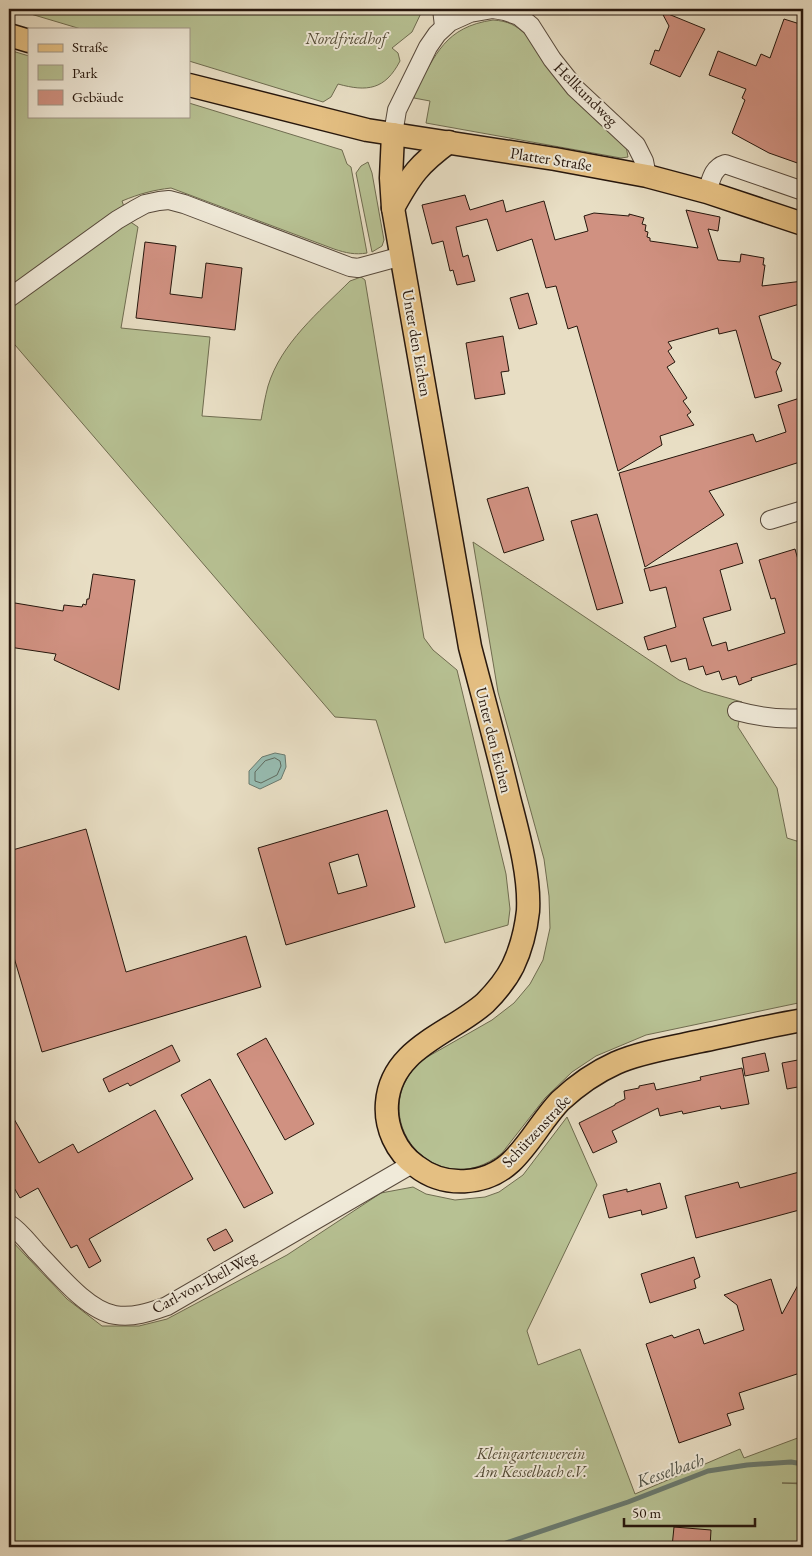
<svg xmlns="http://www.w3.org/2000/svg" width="812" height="1556" viewBox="0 0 812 1556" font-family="'EB Garamond',serif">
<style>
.green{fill:#b7c193;stroke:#6f6c50}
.water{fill:#97bcb1;stroke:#6a7a6f}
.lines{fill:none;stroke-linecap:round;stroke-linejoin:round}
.shore{stroke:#5f6a5f;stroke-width:1}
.stream{stroke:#6a7a6f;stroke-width:5}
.building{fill:#d09181;stroke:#27170d;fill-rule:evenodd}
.minor-casing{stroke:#57493b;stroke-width:20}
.major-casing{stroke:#27170d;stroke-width:25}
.minor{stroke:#f0ead9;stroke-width:18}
.major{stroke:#e4bf82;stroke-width:22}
.labels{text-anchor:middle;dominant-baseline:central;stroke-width:4;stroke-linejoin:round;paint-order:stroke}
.park-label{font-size:16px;font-style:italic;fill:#524a35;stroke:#f0ead9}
.street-label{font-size:16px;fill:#27170d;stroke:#f0ead9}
.water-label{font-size:18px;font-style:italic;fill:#4e5146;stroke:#f0ead9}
</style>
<rect width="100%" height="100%" fill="#e8dec4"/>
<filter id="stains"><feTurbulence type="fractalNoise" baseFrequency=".004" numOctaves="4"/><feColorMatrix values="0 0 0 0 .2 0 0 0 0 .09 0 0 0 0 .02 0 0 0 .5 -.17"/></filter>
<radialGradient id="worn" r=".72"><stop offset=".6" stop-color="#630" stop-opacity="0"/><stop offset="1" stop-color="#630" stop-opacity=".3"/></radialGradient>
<!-- green -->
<g class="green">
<path d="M14 9H423L412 32 392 48 398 53 400 61C385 90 367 92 338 84L331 97 323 102 189 61V29H81Z"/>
<path d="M493 20C508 21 516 25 526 35L626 146 628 157 621 158 426 123 430 101 414 98 415 92C436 54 445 27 493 20Z"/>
<path d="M9 50 29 56V116H189V103L342 150 347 164 351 167 367 253C355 255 346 253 334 249L171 188C153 190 139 194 122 201L129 221 138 227 121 328 210 337 202 416 261 420C263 409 265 397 268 386 281 343 319 312 350 281L361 277 365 280 424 638 433 650 457 670 506 874 510 909 508 925 445 943 376 720 335 717 9 338Z"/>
<polygon points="368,162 372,173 384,240 382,246 372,252 356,173 361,166"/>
<path d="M473 542 679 680 703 691 742 702 738 727 777 788 787 838 803 843V1002L646 1035 596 1056 572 1072 545 1098 502 1153C436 1207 360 1116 422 1060L492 1020 514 1003 530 984 543 960 550 928 549 896 544 859 498 692Z"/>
<polygon points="567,1117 597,1185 527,1331 538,1365 580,1349 635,1494 740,1449 744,1458 803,1436 803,1483 782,1483 803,1484 803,1547 9,1547 9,1238 67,1299 102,1326 139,1326 167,1319 287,1255 381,1193 413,1187 426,1194 455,1200 485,1197 499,1192 523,1175"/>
</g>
<!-- water -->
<polygon class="water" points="275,753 285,755 286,767 281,779 260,789 249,784 249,771 262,757"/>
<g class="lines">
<!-- shore -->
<polygon class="shore" points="275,758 280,761 281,766 277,775 261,783 255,781 255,772 265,761"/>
<!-- stream -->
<polyline class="stream" points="494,1547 628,1502 708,1471 747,1465 791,1462 803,1464"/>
</g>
<!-- building -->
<g class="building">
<polygon points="661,11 705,29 680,77 650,64 655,50 659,51 669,26"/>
<polygon points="784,19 803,25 803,165 769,153 732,133 745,100 742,98 746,89 709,75 718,51 756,66 761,54 770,58"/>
<polygon points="465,195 470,210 503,200 506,212 544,201 555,240 588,231 584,216 594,213 629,216 629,214 644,218 642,224 646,225 645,231 648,232 647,237 650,238 650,241 698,248 686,210 720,217 718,231 708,229 718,260 740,262 741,254 764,258 763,265 765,265 762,286 803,281 803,303 759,316 772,359 781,363 776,372 782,391 755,398 736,330 719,334 718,328 668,342 672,348 668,351 675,362 667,367 687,398 683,401 691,412 687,415 694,425 660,436 662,445 618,471 577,326 568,329 556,286 546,288 532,239 497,251 487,219 456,227 463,257 468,255 475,281 457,285 453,270 450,271 443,241 432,244 422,205"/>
<polygon points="145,242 176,246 170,294 202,298 206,263 242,268 235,330 136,318"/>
<polygon points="528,293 537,324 519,329 510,298"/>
<polygon points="503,336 509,371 501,372 505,394 475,399 466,343"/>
<polygon points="803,397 803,461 709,491 724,515 645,567 619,473 753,434 756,442 786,432 778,405"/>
<polygon points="528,487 544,540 504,553 487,499"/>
<polygon points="597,514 623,603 597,610 571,521"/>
<polygon points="737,543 743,563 720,570 731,610 703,618 712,646 726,642 728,651 785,633 775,598 771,599 759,560 795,549 803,577 803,662 751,678 752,680 739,685 736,676 722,680 719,671 706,675 703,666 689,670 686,658 671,662 666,645 648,650 644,637 676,627 666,587 650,591 644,569"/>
<polygon points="93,574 135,580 119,690 54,660 56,654 9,647 9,602 63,611 64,605 82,607 83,604 86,605 87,599 89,599"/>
<path d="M387 810 415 907 286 945 258 848ZM358 854 367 886 338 894 329 863Z"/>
<polygon points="86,829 126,972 246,936 261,987 42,1052 10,944 9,944 9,851"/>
<polygon points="266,1038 314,1124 285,1140 237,1054"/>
<polygon points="172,1045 180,1061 130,1086 128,1083 109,1092 103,1079"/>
<polygon points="765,1053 769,1071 745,1076 742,1058"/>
<polygon points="803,1059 803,1086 787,1089 782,1063"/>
<polygon points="742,1068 749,1104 721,1109 720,1106 683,1114 682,1111 660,1116 658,1108 612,1131 617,1142 593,1153 579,1123 615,1105 615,1104 625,1099 624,1091 639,1088 639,1086 654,1083 656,1090 701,1080 700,1077"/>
<polygon points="210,1079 273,1193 244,1208 181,1095"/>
<polygon points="9,1110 39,1163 73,1144 78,1153 155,1110 193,1179 89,1239 101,1261 89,1268 77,1245 71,1248 38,1188 20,1198 9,1179"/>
<polygon points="803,1171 803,1209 696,1238 685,1196 738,1182 740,1188"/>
<polygon points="660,1183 667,1208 642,1215 641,1210 609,1218 603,1195 627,1189 627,1192"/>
<polygon points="226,1229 233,1241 214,1251 207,1239"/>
<polygon points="694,1257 700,1277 694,1280 696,1288 650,1303 641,1274"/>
<polygon points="803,1276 803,1372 739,1393 744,1409 727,1414 731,1425 679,1443 646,1344 672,1335 674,1338 699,1329 704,1344 744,1330 737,1305 724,1295 771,1279 782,1314"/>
<polygon points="674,1527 711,1530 710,1547 672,1547"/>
</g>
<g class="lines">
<!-- minor casing -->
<g class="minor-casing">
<g id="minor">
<polyline points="442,9 444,26"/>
<polyline points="393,134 397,110 428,47 437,34 450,22 470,13 493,9 505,11 519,16 531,26 552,59 575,88 636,145 644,161 647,176"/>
<path d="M707 192C711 181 712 168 725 164L803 191"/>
<polyline points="9,298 117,220 134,210 145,204 159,201 169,200 184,204 350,267 358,268 402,256"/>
<polyline points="770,520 803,510"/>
<path d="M737 711C759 717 780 720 803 718"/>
<path d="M9 1224C19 1230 28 1242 36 1251 56 1271 86 1310 115 1315 134 1318 150 1312 167 1306L412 1164"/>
</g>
</g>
<!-- major casing -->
<g class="major-casing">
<g id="major">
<polyline points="9,35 29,41"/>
<polyline points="189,85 367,130 555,159 647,176 707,192 803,224"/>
<path d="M393 134 391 178 393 208 470 647C483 697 497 747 509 798 518 833 530 875 528 911 526 929 521 949 513 966 506 980 496 992 485 1003 450 1034 391 1048 387 1103 385 1127 396 1152 416 1166 444 1188 485 1186 511 1162 530 1144 542 1120 560 1101 576 1086 596 1072 616 1063 641 1052 670 1048 696 1042 732 1035 767 1026 803 1020"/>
<path d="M393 208C411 175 419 164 449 142"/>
</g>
</g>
<!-- minor -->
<use href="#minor" class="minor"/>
<!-- major -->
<use href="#major" class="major"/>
</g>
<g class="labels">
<!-- park labels -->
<g class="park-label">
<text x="346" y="38">Nordfriedhof</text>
<text x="531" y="1453">Kleingartenverein<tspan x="531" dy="18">Am Kesselbach e.V.</tspan></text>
</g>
<!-- street labels -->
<g class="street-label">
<text transform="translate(586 94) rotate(45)">Hellkundweg</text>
<text transform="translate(551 159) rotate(9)">Platter Straße</text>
<text transform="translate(417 343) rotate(80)">Unter den Eichen</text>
<text transform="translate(494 740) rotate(76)">Unter den Eichen</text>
<text transform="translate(536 1131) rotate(-47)">Schützenstraße</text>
<text transform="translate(204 1282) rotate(-28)">Carl-von-Ibell-Weg</text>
</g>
<!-- water labels -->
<g class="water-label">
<text transform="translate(670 1470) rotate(-19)">Kesselbach</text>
</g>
</g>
<!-- margin -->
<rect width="812" height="1556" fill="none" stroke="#e8dec4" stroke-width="30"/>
<rect x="10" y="10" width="792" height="1536" fill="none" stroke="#27170d" stroke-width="2.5"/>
<rect x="15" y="15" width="782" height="1526" fill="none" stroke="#27170d"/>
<!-- legend -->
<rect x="28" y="28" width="162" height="90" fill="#f0ead9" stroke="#a09687"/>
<rect x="38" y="44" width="25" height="8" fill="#e4bf82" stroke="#a09687"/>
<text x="72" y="52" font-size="15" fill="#27170d">Straße</text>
<rect x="38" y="65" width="25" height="15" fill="#b7c193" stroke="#a09687"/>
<text x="72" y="78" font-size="15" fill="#27170d">Park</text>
<rect x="38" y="90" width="25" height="15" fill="#d09181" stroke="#a09687"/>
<text x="72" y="102" font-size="15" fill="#27170d">Gebäude</text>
<!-- scale -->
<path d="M624 1518v8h131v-8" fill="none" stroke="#27170d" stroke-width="2.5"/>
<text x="632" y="1518" font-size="15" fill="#27170d" stroke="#f0ead9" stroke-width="4" paint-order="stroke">50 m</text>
<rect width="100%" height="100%" filter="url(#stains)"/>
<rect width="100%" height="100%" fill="url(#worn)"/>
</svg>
